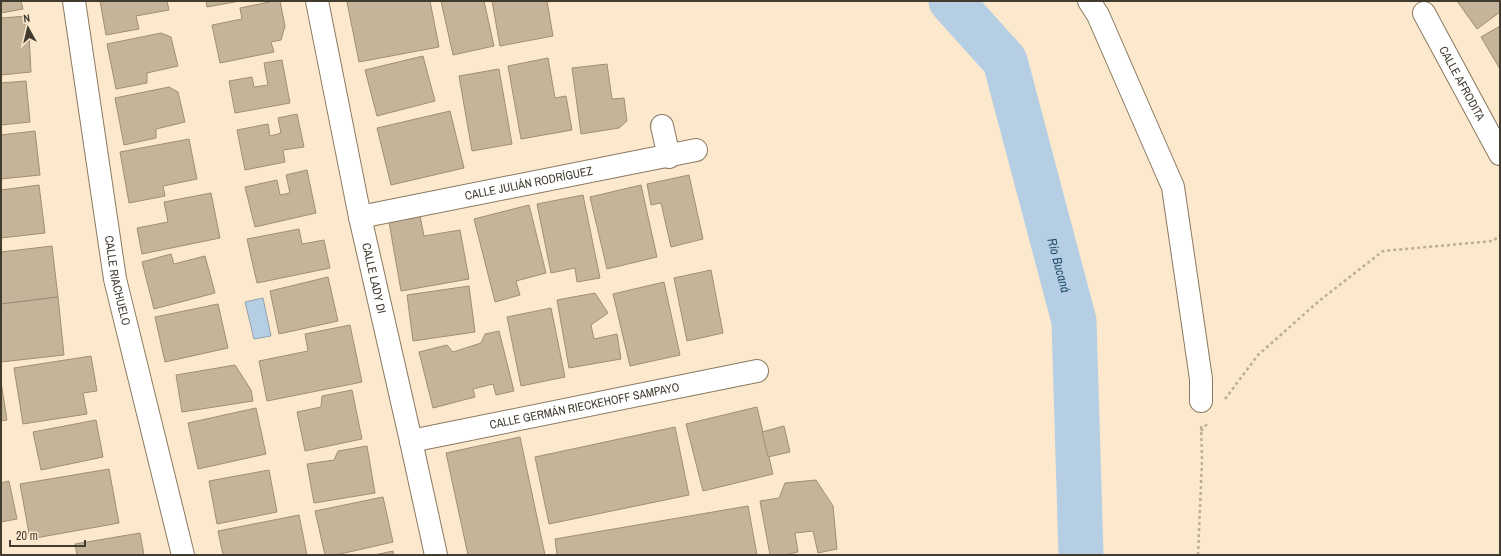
<svg xmlns="http://www.w3.org/2000/svg" width="1501" height="556" viewBox="0 0 1501 556" font-family="'Archivo Narrow',sans-serif">
<style>
.water{fill:#b5cee3;stroke:#92a2ad}
.lines{fill:none;stroke-linecap:round;stroke-linejoin:round}
.river{stroke:#b5cee3;stroke-width:45}
.building{fill:#c6b49a;stroke:#9f8e75}
.minor-casing{stroke:#8a7960;stroke-width:24}
.path{stroke:#bdae97;stroke-width:2.5;stroke-dasharray:3 3;stroke-linecap:butt}
.minor{stroke:#fff;stroke-width:22}
.labels{text-anchor:middle;dominant-baseline:central;stroke-width:3.5;stroke-linejoin:round;paint-order:stroke}
.street-label{font-size:12px;fill:#423b30;stroke:#fce9cd}
.water-label{font-size:13px;font-style:italic;fill:#285171;stroke:#fce9cd}
</style>
<rect width="100%" height="100%" fill="#fce9cd"/>
<!-- water -->
<polygon class="water" points="263,298 271,336 254,339 245,302"/>
<g class="lines">
<!-- river -->
<path class="river" id="s1" d="M951 1 1005 61 1074 321 1081 555"/>
</g>
<!-- building -->
<g class="building">
<polygon points="1,1 21,1 23,9 1,13"/>
<polygon points="100,1 167,1 169,10 136,16 139,29 106,35"/>
<polygon points="206,1 240,1 207,7"/>
<polygon points="274,1 280,1 285,26 281,40 271,42 274,52 220,63 212,25 242,19 240,8"/>
<polygon points="351,1 430,1 439,47 359,62 347,2"/>
<polygon points="441,1 484,1 494,46 453,55"/>
<polygon points="492,1 547,1 553,36 500,46"/>
<polygon points="1457,1 1500,1 1500,12 1477,29"/>
<polygon points="28,16 31,72 1,75 1,18"/>
<polygon points="1500,26 1500,69 1481,37"/>
<polygon points="161,33 171,37 178,66 147,73 147,83 116,89 107,44"/>
<polygon points="423,56 435,101 377,116 365,70"/>
<polygon points="548,58 555,98 566,96 572,130 521,139 508,66"/>
<polygon points="282,60 290,103 235,113 229,81 252,77 254,87 268,85 264,63"/>
<polygon points="607,64 612,99 624,98 627,121 619,128 581,134 572,68"/>
<polygon points="499,69 512,144 472,151 459,76"/>
<polygon points="26,81 30,122 1,125 1,83"/>
<polygon points="169,87 178,92 185,122 156,129 156,138 124,145 115,98"/>
<polygon points="450,111 464,168 391,185 377,128"/>
<polygon points="297,114 304,147 283,150 285,162 245,170 237,130 268,124 270,136 281,133 278,118"/>
<polygon points="35,131 40,175 1,179 1,135"/>
<polygon points="189,139 197,179 163,186 165,196 129,203 120,152"/>
<polygon points="307,170 316,213 255,227 245,187 277,180 280,195 290,193 286,175"/>
<polygon points="689,175 703,239 671,247 661,203 651,205 647,184"/>
<polygon points="39,185 45,233 1,238 1,190"/>
<polygon points="641,185 657,257 607,269 590,197"/>
<polygon points="211,193 220,238 142,254 137,228 168,222 164,202"/>
<polygon points="583,195 600,278 577,282 575,268 551,273 537,204"/>
<polygon points="529,205 546,273 516,281 520,295 495,302 474,219"/>
<polygon points="420,216 424,236 460,230 469,279 401,291 389,222"/>
<polygon points="299,229 302,244 324,240 330,268 257,283 247,239"/>
<polygon points="52,246 58,297 1,304 1,252"/>
<polygon points="171,254 174,264 205,256 215,293 154,309 142,262"/>
<polygon points="711,270 723,333 687,341 674,278"/>
<polygon points="328,277 338,321 279,334 270,291"/>
<polygon points="664,282 680,355 630,366 613,294"/>
<polygon points="469,286 475,332 413,341 407,295"/>
<polygon points="595,293 608,313 591,325 594,339 617,334 621,359 569,368 557,300"/>
<polygon points="58,297 64,355 1,362 1,304"/>
<polygon points="218,304 228,348 165,362 155,317"/>
<polygon points="551,308 565,377 521,386 507,317"/>
<polygon points="350,325 362,382 267,401 259,361 308,351 305,334"/>
<polygon points="499,331 514,391 496,395 493,384 473,389 475,397 433,408 419,352 447,345 453,352 481,343 485,334"/>
<polygon points="91,356 97,391 83,393 87,414 23,424 14,368"/>
<polygon points="235,365 251,390 253,401 182,412 176,375"/>
<polygon points="1,382 7,420 1,421"/>
<polygon points="352,390 362,439 305,451 297,412 321,407 322,396"/>
<polygon points="757,407 773,474 703,491 686,424"/>
<polygon points="256,408 266,454 198,469 188,423"/>
<polygon points="96,420 103,457 41,470 33,432"/>
<polygon points="784,426 790,452 768,457 762,432"/>
<polygon points="675,427 689,495 549,524 535,457"/>
<polygon points="520,437 545,555 468,555 446,453"/>
<polygon points="367,446 375,493 314,503 307,464 334,460 338,451"/>
<polygon points="109,469 119,523 30,539 20,484"/>
<polygon points="269,470 277,512 217,524 209,481"/>
<polygon points="816,480 833,506 837,549 818,553 813,531 795,533 798,552 784,555 770,555 760,501 779,498 785,483"/>
<polygon points="9,481 17,519 1,522 1,483"/>
<polygon points="383,497 393,542 336,555 325,555 315,511"/>
<polygon points="748,506 757,555 557,555 555,539"/>
<polygon points="299,515 307,555 223,555 218,531"/>
<polygon points="140,533 144,555 77,555 75,544"/>
<polygon points="393,551 394,555 374,555"/>
</g>
<g class="lines">
<!-- minor casing -->
<g class="minor-casing">
<g id="minor">
<path id="s2" d="M74 1 115 279 183 555"/>
<path id="s3" d="M317 1 360 217 411 441 436 555"/>
<polyline points="1089,1 1098,15 1173,187 1201,379 1201,401"/>
<path id="s4" d="M1424 13 1500 154"/>
<polyline points="662,126 669,157"/>
<path id="s5" d="M360 217 696 150"/>
<path id="s6" d="M411 441 757 371"/>
</g>
</g>
<!-- path -->
<g class="path">
<polyline points="1225,399 1258,355 1319,301 1383,251 1493,241 1500,235"/>
<polyline points="1201,431 1207,424"/>
<polyline points="1198,555 1202,460 1201,424"/>
</g>
<!-- minor -->
<use href="#minor" class="minor"/>
</g>
<g class="labels">
<!-- street labels -->
<g class="street-label">
<text stroke="none"><textPath href="#s4" startOffset="80">CALLE AFRODITA</textPath></text>
<text stroke="none"><textPath href="#s5" startOffset="172">CALLE JULIÁN RODRÍGUEZ</textPath></text>
<text stroke="none"><textPath href="#s3" startOffset="283">CALLE LADY DI</textPath></text>
<text stroke="none"><textPath href="#s2" startOffset="283">CALLE RIACHUELO</textPath></text>
<text stroke="none"><textPath href="#s6" startOffset="177">CALLE GERMÁN RIECKEHOFF SAMPAYO</textPath></text>
</g>
<!-- water labels -->
<g class="water-label">
<text stroke="none"><textPath href="#s1" startOffset="292">Río Bucaná</textPath></text>
</g>
</g>
<!-- border -->
<rect width="1501" height="556" fill="none" stroke="#423b30" stroke-width="4"/>
<!-- north arrow -->
<g transform="translate(28 28) rotate(352)" stroke="#fce9cd" stroke-width="3" paint-order="stroke">
<path d="M0-3L7 15L0 10L-7 15Z" fill="#423b30"/>
<text y="-6" font-size="11" font-weight="bold" text-anchor="middle" fill="#423b30">N</text>
</g>
<!-- scale -->
<path d="M10 540v6h75v-6" fill="none" stroke="#423b30" stroke-width="2"/>
<text x="16" y="540" font-size="12" fill="#423b30" stroke="#fce9cd" stroke-width="3" paint-order="stroke">20 m</text>
</svg>
